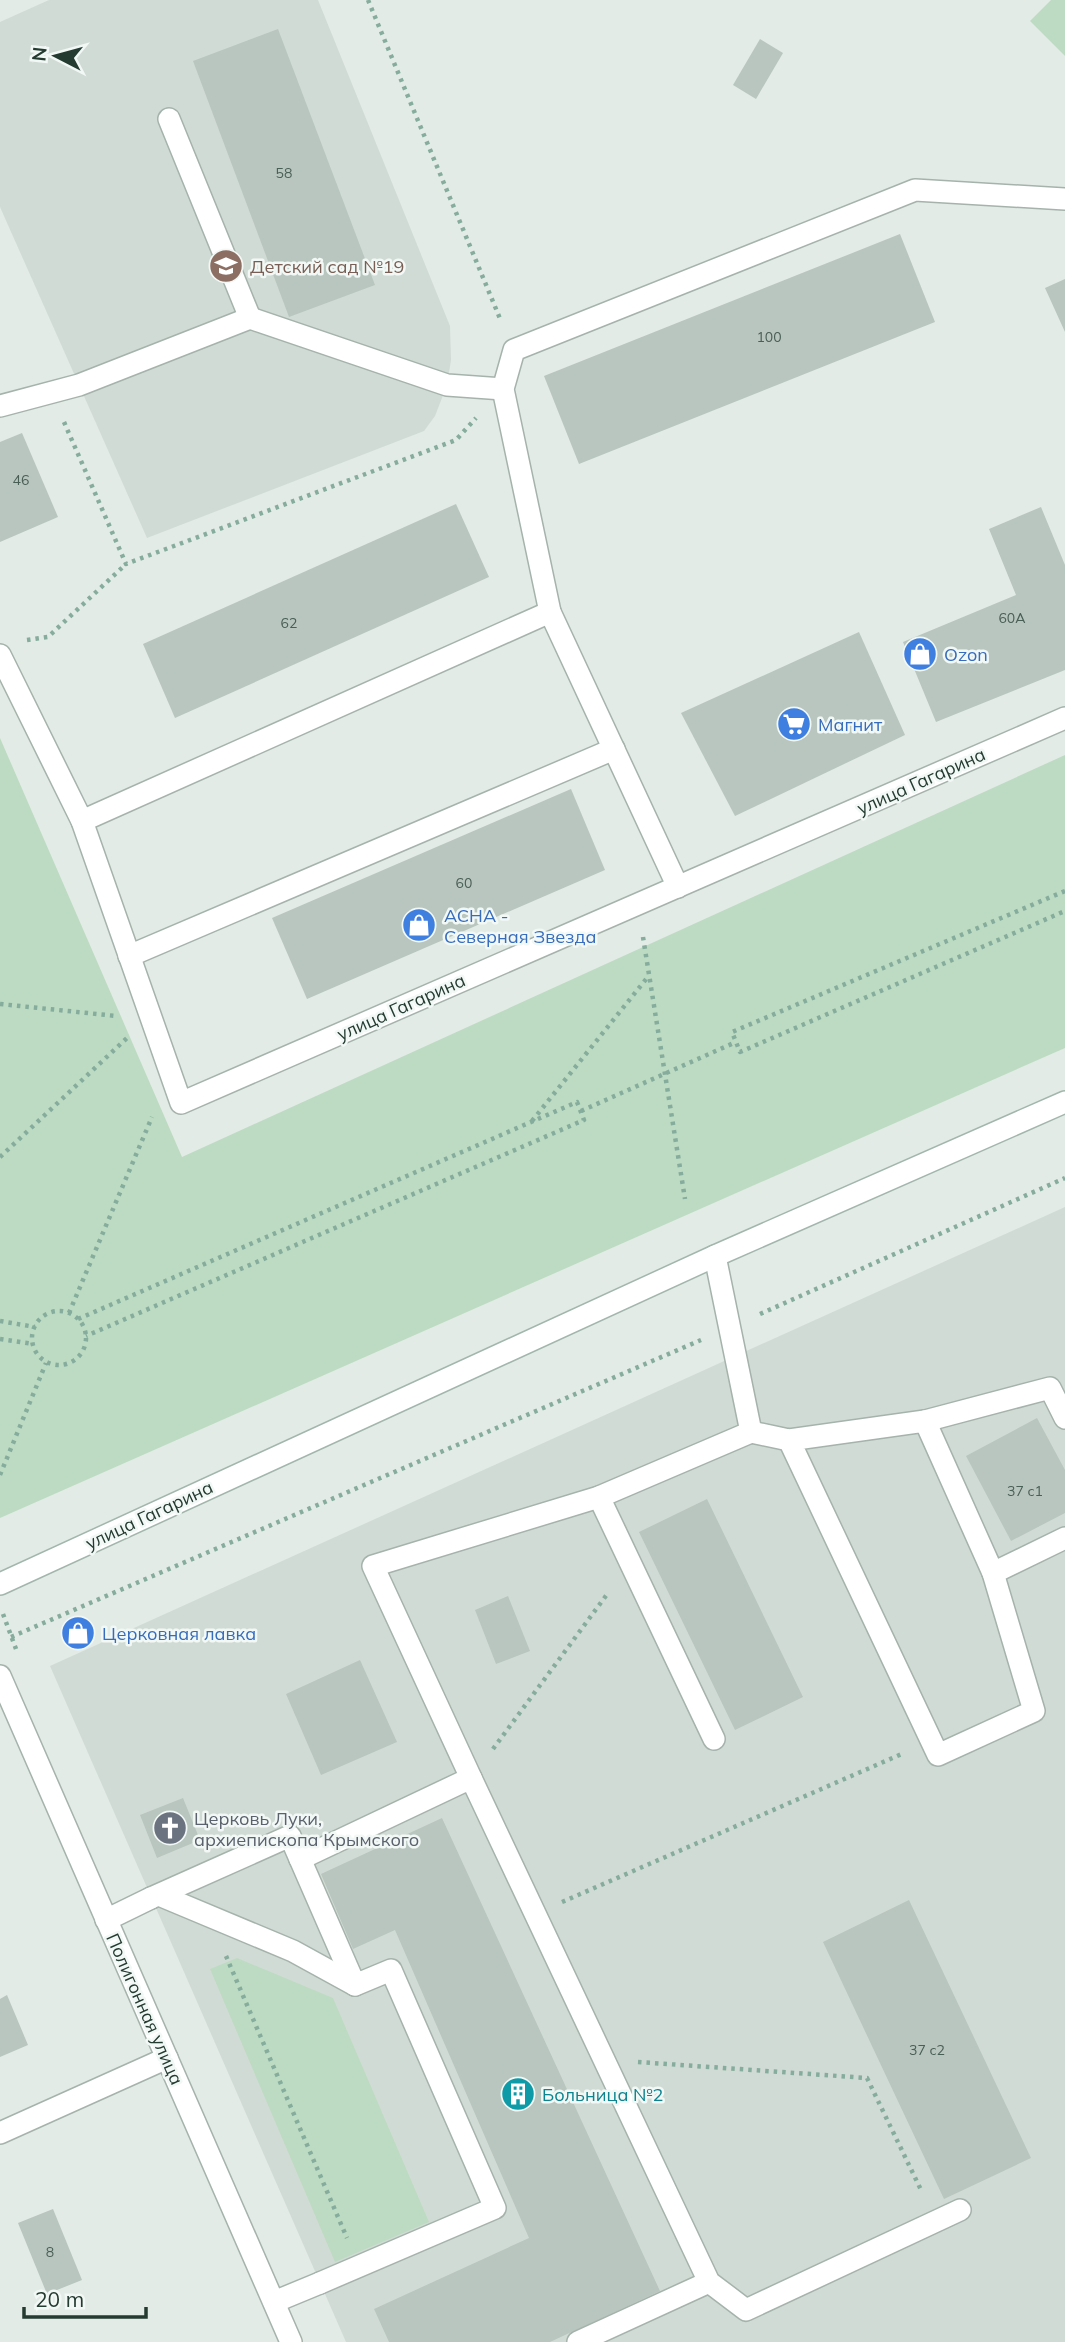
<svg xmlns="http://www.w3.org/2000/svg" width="1065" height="2342" viewBox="0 0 1065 2342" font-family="Mulish,sans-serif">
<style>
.built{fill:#d1dbd5}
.green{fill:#bddbc2}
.building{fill:#b8c6bf}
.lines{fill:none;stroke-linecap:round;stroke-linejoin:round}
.lane-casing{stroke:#a5b3ac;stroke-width:24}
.street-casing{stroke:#a5b3ac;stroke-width:24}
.secondary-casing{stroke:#a2b6ad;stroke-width:24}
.path{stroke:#85ac9c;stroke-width:4.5;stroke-dasharray:3.5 5;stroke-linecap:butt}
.lane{stroke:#fff;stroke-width:21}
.street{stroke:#fff;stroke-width:21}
.secondary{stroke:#fff;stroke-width:21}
.labels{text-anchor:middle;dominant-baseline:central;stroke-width:5;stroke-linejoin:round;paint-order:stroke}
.number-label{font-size:14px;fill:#495e55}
.education-label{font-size:18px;fill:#785e54;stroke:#f2f8f5;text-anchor:start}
.shop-label{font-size:18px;fill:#366cbe;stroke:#f2f8f5;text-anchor:start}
.street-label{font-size:18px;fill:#243b32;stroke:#f2f8f5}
.worship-label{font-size:18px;fill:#5b616d;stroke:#f2f8f5;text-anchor:start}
.culture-label{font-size:18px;fill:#0d838f;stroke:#f2f8f5;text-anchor:start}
</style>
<rect width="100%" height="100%" fill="#e2ebe6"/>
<!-- built -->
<g class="built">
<polygon points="49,0 318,0 450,326 451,360 447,385 435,416 424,431 147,538 0,207 0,22"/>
<polygon points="1065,1207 1065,2342 346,2342 50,1666"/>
</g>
<!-- green -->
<g class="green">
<polygon points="1051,0 1065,0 1065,56 1030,21"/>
<polygon points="0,738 182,1157 1065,755 1065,1048 0,1518"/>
<polygon points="237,1958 333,1998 429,2222 335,2262 210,1969"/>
</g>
<!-- building -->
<g class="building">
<polygon points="278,29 375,285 289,317 193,61"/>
<polygon points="760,39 783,53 756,99 733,85"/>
<polygon points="900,234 935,322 579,464 544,376"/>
<polygon points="1065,279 1065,332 1045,288"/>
<polygon points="22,433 58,517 0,542 0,442"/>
<polygon points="456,504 489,577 175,718 143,644"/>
<polygon points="1041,507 1065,565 1065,670 936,722 903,642 1016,595 989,529"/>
<polygon points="859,632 905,735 735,816 681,713"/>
<polygon points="571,789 605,870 307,999 272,918"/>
<polygon points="1037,1418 1065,1470 1065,1513 1011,1541 966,1456"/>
<polygon points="707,1499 803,1697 735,1730 639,1532"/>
<polygon points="508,1596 530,1651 496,1664 475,1610"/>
<polygon points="360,1660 397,1742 321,1775 286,1694"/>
<polygon points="183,1798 200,1840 157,1858 140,1815"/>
<polygon points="442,1818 660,2291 550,2342 389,2342 374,2309 529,2238 395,1930 353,1949 321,1874"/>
<polygon points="909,1900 1031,2158 944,2199 823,1942"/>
<polygon points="7,1995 28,2045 0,2057 0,1999"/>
<polygon points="53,2209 82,2280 47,2294 18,2223"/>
</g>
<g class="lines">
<!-- lane casing -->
<g class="lane-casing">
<g id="lane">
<polyline points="250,318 447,385 503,389"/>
<polyline points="0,406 79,385 250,318 169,119"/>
<polyline points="550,612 678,887"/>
<polyline points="82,821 550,612 503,389 514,350 915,190 1065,199"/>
<polyline points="129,956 614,749"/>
<polyline points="925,1421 1050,1388 1065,1418"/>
<polyline points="751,1432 789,1440 938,1755 1034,1711 993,1573 925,1421 789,1440"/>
<polyline points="599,1497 714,1739"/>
<polyline points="993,1573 1065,1538"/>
<polyline points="471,1778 373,1566 599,1497 751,1432 715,1256"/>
<polyline points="300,1859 471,1778 709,2282 746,2310 960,2210"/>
<polyline points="159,1895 293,1951 355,1985"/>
<polyline points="151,1898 290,1836 355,1985 391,1970 495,2208 320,2283"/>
<polyline points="578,2342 709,2282"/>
</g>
</g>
<!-- street casing -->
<g class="street-casing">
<g id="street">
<polyline points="0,655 82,821 181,1103 1065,718"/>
<polyline points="0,1676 291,2342"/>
<polyline points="106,1920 151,1898"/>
<polyline points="0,2133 167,2058"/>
<polyline points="274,2302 320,2283"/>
</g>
</g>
<!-- secondary casing -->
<g class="secondary-casing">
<polyline id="secondary" points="0,1584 715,1256 1065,1102"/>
</g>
<!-- path -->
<g class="path">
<polyline points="368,0 501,321"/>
<polyline points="64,422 126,564 456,440 476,418"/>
<polyline points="27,640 48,637 126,564"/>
<polyline points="1065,891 732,1032 740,1052 1065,911"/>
<polyline points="643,937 685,1199"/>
<polyline points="0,1004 116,1016"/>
<polyline points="581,1111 736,1042"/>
<polyline points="532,1121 647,978"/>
<polyline points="0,1157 127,1038"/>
<circle cx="59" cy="1338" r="27"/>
<polyline points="69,1313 152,1117"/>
<polyline points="760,1314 1065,1178"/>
<polyline points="78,1319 577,1102 584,1120 86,1336"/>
<polyline points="0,1321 35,1327"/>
<polyline points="0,1339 33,1344"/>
<polyline points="0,1475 46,1363"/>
<polyline points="3,1614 16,1649"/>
<polyline points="11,1637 701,1340"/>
<polyline points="493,1749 608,1593"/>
<polyline points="562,1902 904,1753"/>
<polyline points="226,1956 347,2238"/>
<polyline points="638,2062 867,2078 922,2192"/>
</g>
<!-- lane -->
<use href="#lane" class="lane"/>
<!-- street -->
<use href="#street" class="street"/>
<!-- secondary -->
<use href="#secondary" class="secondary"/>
</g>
<!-- icons -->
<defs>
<g id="school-disc" transform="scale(1.75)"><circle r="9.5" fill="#8d6e63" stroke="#f2f8f5"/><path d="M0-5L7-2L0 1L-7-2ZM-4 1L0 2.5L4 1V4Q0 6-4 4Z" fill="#fff"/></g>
<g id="shop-disc" transform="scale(1.75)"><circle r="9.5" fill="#3f7fe0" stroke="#f2f8f5"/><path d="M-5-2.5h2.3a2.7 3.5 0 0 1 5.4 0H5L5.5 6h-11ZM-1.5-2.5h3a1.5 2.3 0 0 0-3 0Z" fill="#fff"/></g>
<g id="supermarket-disc" transform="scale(1.75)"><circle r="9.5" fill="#3f7fe0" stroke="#f2f8f5"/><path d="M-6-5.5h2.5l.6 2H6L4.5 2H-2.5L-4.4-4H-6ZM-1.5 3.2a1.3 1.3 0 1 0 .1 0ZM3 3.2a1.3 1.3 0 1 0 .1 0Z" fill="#fff"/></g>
<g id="church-disc" transform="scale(1.75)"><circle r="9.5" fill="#6b7280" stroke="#f2f8f5"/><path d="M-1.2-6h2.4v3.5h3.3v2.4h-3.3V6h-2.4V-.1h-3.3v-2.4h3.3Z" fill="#fff"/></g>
<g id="building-disc" transform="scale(1.75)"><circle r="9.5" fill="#0f9aa8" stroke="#f2f8f5"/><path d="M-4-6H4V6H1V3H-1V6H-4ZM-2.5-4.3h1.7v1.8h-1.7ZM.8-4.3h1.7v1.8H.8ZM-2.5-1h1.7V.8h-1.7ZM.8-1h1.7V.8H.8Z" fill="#fff"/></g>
</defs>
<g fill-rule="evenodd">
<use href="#school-disc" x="226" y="266"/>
<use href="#shop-disc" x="920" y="654"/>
<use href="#supermarket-disc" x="794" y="724"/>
<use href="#shop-disc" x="419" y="925"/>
<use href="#shop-disc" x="78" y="1633"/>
<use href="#church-disc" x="170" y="1828"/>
<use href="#building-disc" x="518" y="2094"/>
</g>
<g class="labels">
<!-- number labels -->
<g class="number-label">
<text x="284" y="173">58</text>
<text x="769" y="337">100</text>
<text x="21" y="480">46</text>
<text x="1012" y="618">60А</text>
<text x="289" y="623">62</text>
<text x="464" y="883">60</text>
<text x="1025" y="1491">37 с1</text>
<text x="927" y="2050">37 с2</text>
<text x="50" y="2252">8</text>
</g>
<!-- education labels -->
<g class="education-label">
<text x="250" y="266">Детский сад №19</text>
</g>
<!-- shop labels -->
<g class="shop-label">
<text x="944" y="654">Ozon</text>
<text x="818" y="724">Магнит</text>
<text x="444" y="915">АСНА -<tspan x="444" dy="21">Северная Звезда</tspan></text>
<text x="102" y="1633">Церковная лавка</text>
</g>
<!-- street labels -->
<g class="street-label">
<text transform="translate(921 781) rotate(-24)">улица Гагарина</text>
<text transform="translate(401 1007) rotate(-24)">улица Гагарина</text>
<text transform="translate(149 1515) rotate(-25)">улица Гагарина</text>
<text transform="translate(145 2009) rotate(66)">Полигонная улица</text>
</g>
<!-- worship labels -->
<g class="worship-label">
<text x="194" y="1818">Церковь Луки,<tspan x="194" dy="21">архиепископа Крымского</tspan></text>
</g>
<!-- culture labels -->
<g class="culture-label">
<text x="542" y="2094">Больница №2</text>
</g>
</g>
<!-- north arrow -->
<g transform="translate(56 56) rotate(276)" stroke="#f2f8f5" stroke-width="5" paint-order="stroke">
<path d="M0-5L12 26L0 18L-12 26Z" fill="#243b32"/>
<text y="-10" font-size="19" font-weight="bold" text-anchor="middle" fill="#243b32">N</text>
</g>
<!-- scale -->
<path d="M24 2307v10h122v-10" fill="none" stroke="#243b32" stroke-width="3.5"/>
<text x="35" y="2307" font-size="21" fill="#243b32" stroke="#f2f8f5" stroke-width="5" paint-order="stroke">20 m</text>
</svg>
